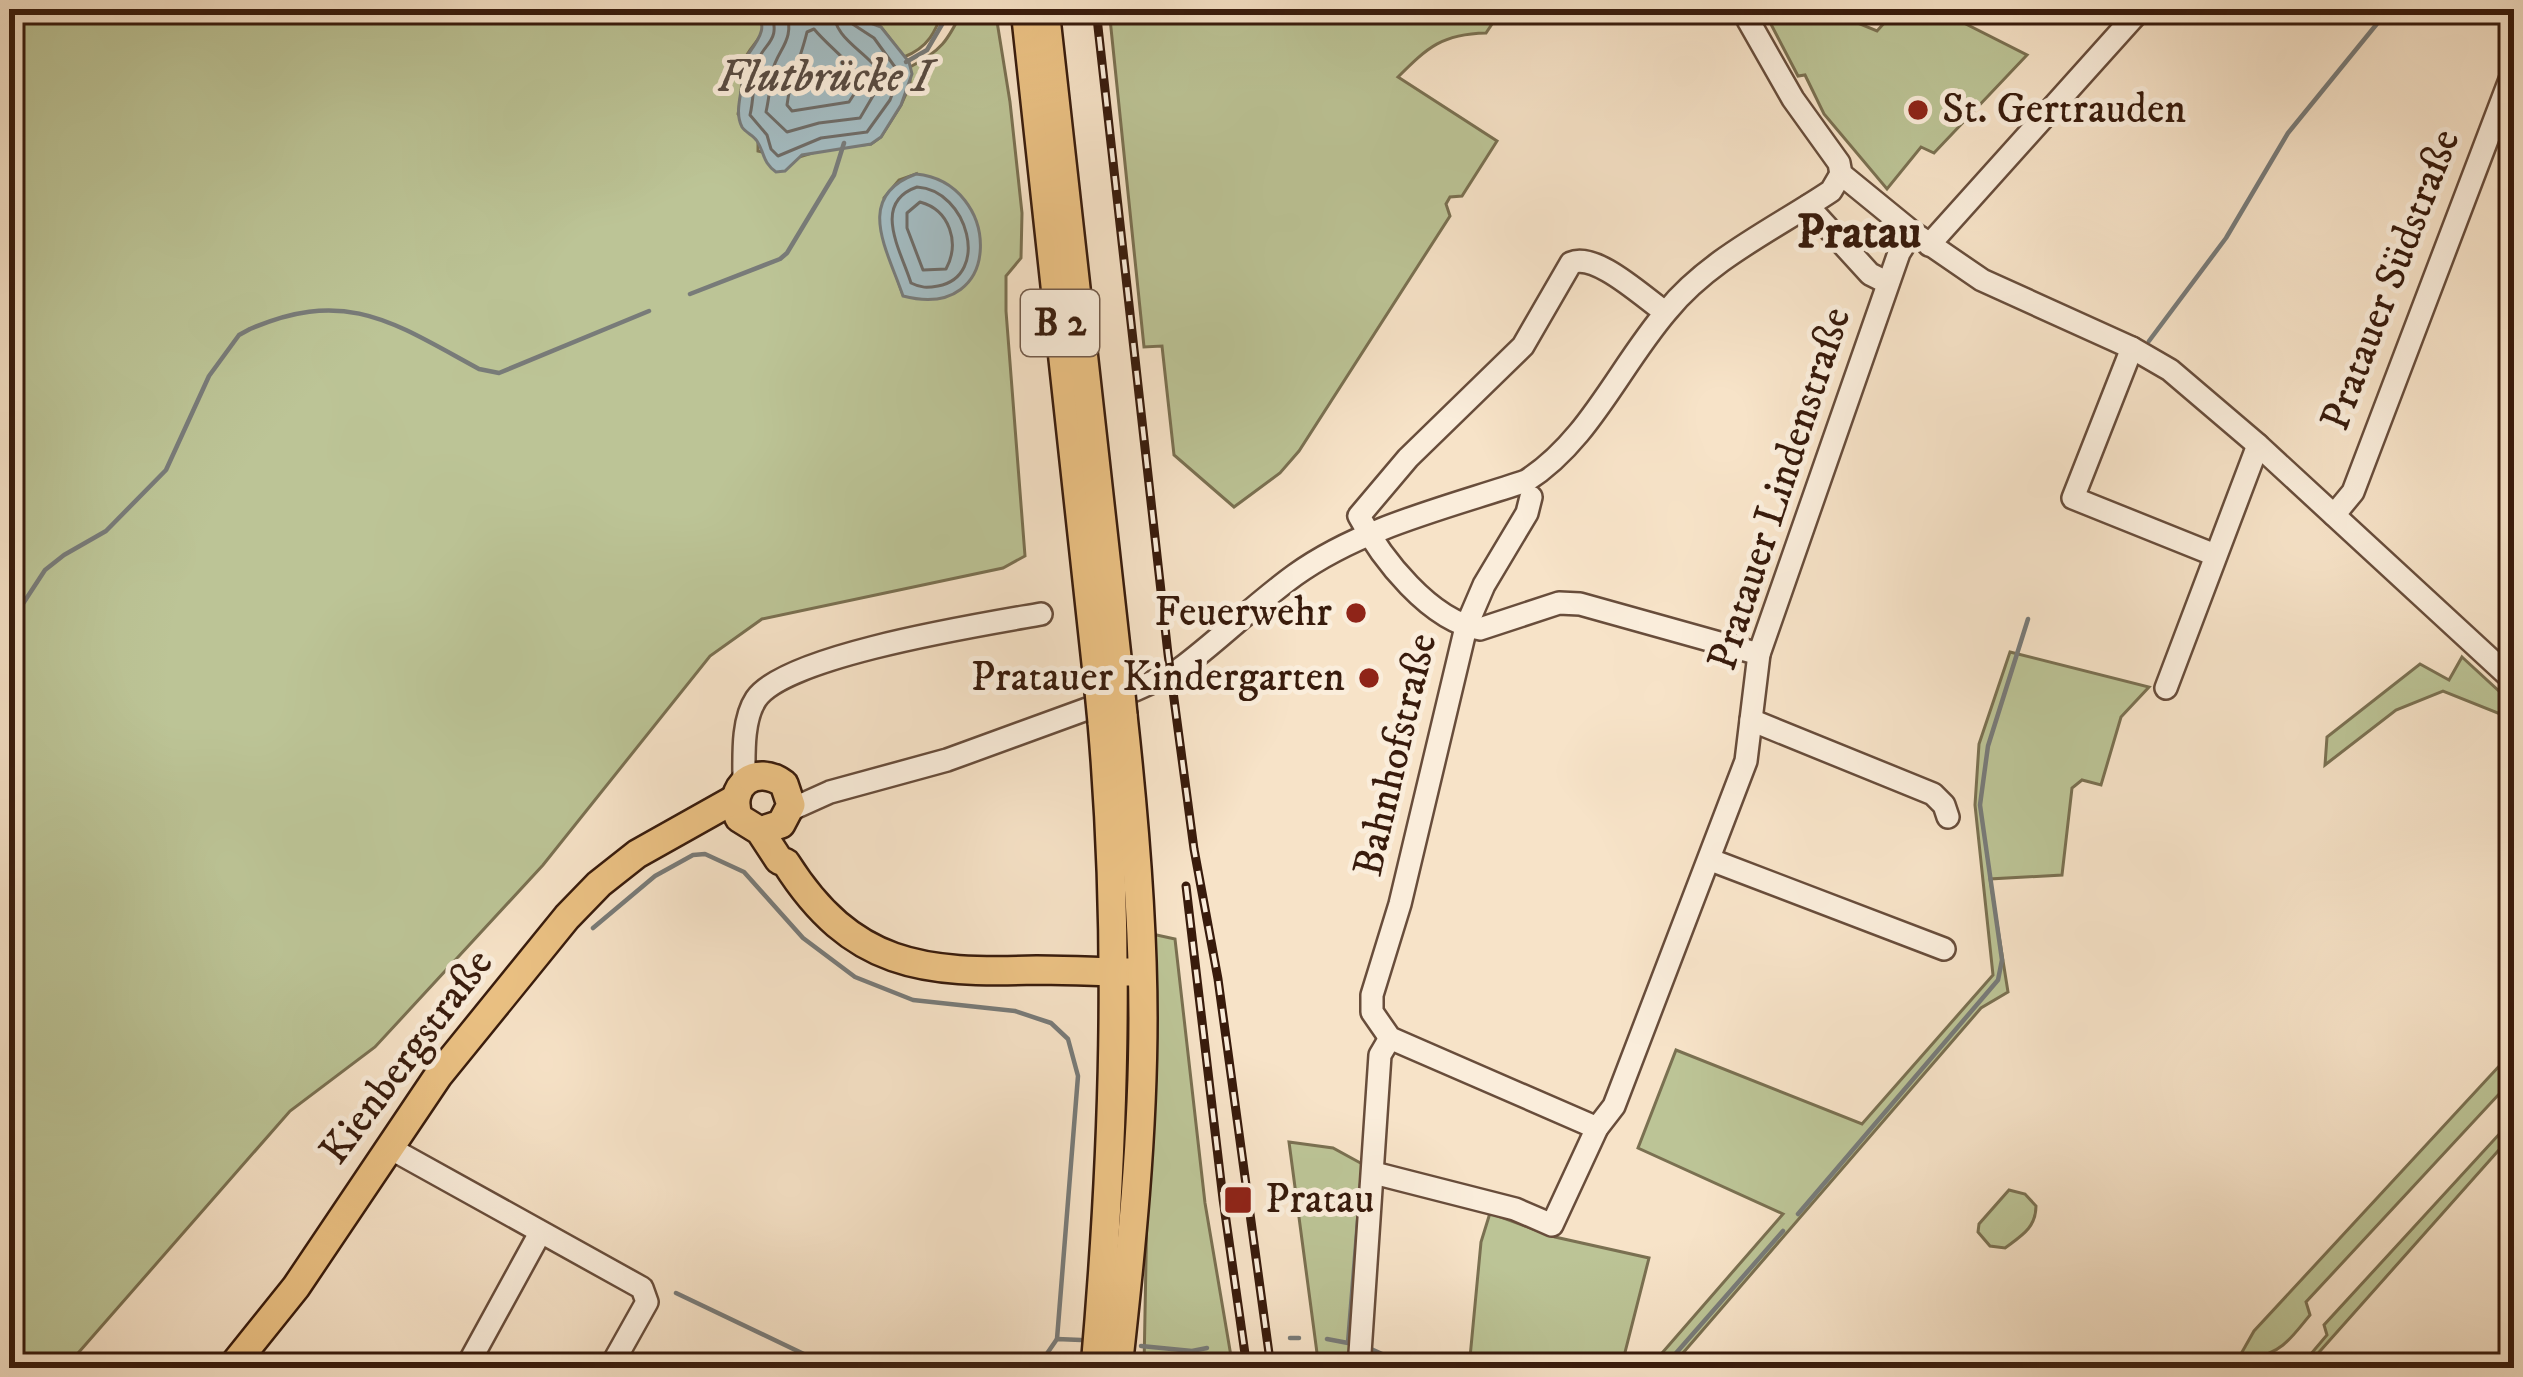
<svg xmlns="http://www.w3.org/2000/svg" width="2523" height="1377" viewBox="0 0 2523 1377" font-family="'IM FELL DW Pica',serif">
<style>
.green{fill:#bcc496;stroke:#7a7051;stroke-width:3;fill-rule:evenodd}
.water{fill:#a3bbc1;stroke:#787b79;stroke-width:3}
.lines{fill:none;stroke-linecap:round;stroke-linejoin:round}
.shore{stroke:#6e6b66;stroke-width:3}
.stream{stroke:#787b79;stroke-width:4.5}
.minor-casing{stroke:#684d3b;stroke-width:26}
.major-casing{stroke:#381b0c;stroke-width:32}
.minor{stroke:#faeddb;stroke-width:21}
.major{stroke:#ecc284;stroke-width:27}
.rail-casing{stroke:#381b0c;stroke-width:9}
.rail{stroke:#faeddb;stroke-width:4.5;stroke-dasharray:14;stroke-linecap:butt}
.major-bridge-casing{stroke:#381b0c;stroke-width:32;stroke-linecap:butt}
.major-bridge{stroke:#ecc284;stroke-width:27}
.poi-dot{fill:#8f2418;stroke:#faeddb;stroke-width:4.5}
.labels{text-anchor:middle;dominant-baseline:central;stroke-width:10;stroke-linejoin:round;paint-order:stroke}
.shield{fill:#faeddb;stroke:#725a4a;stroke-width:3}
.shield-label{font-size:39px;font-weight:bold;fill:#381b0c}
.poi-label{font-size:42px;fill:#381b0c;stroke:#faeddb;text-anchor:start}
.street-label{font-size:42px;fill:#381b0c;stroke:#faeddb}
.water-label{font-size:45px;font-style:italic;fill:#584b42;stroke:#faeddb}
.quarter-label{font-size:48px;font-weight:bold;fill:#381b0c;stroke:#faeddb}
</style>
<rect width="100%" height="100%" fill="#f7e3c8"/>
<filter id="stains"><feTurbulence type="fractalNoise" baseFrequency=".00167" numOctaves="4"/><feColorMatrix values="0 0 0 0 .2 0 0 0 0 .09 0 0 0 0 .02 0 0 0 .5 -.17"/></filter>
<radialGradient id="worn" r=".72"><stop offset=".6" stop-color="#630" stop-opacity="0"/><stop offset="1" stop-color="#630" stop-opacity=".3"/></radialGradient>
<!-- green -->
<g class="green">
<path d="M9 9H751C781 30 748 43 744 62 741 79 742 96 738 114L758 141V151L793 159 825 149 871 144 881 137 901 105 910 85V67C941 51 948 41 963 9H995L1010 102 1022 213 1021 258 1006 276V311L1025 556 1003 568 762 619 710 656 543 865 375 1047 290 1111 65 1368H9ZM916 174 903 295 893 267 884 198 899 180Z"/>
<path d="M859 9H944C935 32 929 47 904 57L881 27 865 21Z"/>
<path d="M1109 9H1502L1486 33C1442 34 1428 47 1398 77L1497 141 1462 196 1450 197 1446 204 1450 216 1299 451 1280 473 1234 507 1174 455 1162 346 1144 347Z"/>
<polygon points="1763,9 1847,9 1843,17 1877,31 1886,21 1950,16 2027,55 1934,153 1921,147 1887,189 1824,114 1805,75 1798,76"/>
<polygon points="2010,652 2149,687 2121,717 2101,785 2082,780 2072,788 2062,875 1990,879 2008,992 1981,1008 1670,1368 1649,1368 1783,1214 1638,1148 1676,1050 1862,1124 1993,975 1975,805 1979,744"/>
<polygon points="2462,657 2514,705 2514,729 2498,713 2443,691 2396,710 2325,765 2327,737 2420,664 2449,680"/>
<polygon points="1152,934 1175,939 1205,1203 1233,1368 1144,1368"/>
<path d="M2514 1050V1078L2306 1302 2310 1315C2294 1334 2281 1355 2255 1356L2251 1368H2233L2254 1331Z"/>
<polygon points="2514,1118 2514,1133 2305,1368 2299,1368 2327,1335 2324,1325"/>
<polygon points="1289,1142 1333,1148 1366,1166 1351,1368 1319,1368"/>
<path d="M2009 1190 2025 1194 2036 1206C2036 1228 2021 1236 2005 1248L1990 1246 1978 1232 1979 1224Z"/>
<polygon points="1490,1213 1555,1237 1649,1258 1621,1368 1469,1368 1481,1242"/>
</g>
<!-- water -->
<g class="water">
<path d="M751 9H859L865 21 881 27 909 62 912 74 901 105 881 137 871 144 802 155 785 171 776 172C762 162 765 153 757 141 753 135 746 133 742 127 732 109 747 81 744 60 755 44 774 25 751 9Z"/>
<path d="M916 174C1002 182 1006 323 903 296 888 251 853 197 916 174Z"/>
</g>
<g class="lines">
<!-- shore -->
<g class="shore">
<path d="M770 9C783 44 762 42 757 64 753 80 754 99 750 115L767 135 771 149 778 156 821 138 867 132 890 100 900 74 874 38 851 23 848 9"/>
<path d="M786 9C796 43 777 48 772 73 770 86 769 99 766 112L787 132 819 123 860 118 883 79C871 51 834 43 833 9"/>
<path d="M814 29C828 46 853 64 862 82L849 102 792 111 787 105C790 78 801 58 807 32Z"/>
<path d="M917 187C968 190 991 276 938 286 927 288 921 288 911 283 901 251 871 203 917 187Z"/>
<path d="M920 202C950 210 960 243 946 269L923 270 907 228V213Z"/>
</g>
<!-- stream -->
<g class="stream">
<polyline points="906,62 927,50 951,9"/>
<polyline points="690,294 780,259 787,253 834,175 844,143"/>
<polyline points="2149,341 2226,238 2288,133 2389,9"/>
<path d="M9 625 45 570 64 555 106 531 166 470 209 376 239 335 250 329C347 287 394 323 479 369L499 373 649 311"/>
<polyline points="593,928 655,876 693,855 705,854 744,872 803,938 855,977 913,1000 1015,1011 1051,1023 1068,1039 1078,1076 1057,1339"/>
<polyline points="1798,1214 1998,980 2002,960 1980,805 1988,746 2028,619"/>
<polyline points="676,1293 833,1368"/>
<polyline points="1290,1338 1299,1338"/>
<polyline points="1327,1339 1348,1343 1361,1184"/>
<polyline points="1141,1346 1192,1351 1207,1348"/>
<polyline points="1371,1349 1413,1368"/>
<polyline points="1037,1368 1057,1339 1081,1340"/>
<polyline points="1663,1368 1783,1231"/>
</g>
<!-- minor casing -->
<g class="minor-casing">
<g id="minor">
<polyline points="1746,9 1748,20 1793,99 1839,163 1841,174 1912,232 1982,280 2132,348 2170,370 2258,445 2514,681"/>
<polyline points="1808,206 1870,274 1888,283"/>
<polyline points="1929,245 2141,9"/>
<path d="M1665 312C1643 297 1596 252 1571 263L1523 346 1408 458 1359 516C1381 558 1430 621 1480 629L1559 603 1580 604 1759 654"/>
<polyline points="2132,348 2073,498 2215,555"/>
<polyline points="1531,497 1527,513 1484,585 1466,627 1400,904 1372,995 1372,1012 1390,1038 1597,1128"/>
<polyline points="2334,515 2353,492 2514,69"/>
<path d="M1180 669C1220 639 1255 604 1295 575 1362 527 1449 507 1526 481 1589 441 1619 367 1667 311 1709 259 1776 228 1831 191L1841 174"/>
<polyline points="2166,688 2258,445"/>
<polyline points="1135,690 1155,681"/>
<polyline points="1751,720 1933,794 1944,805 1948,817"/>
<path d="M744 781C744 756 742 720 756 699 785 655 985 624 1041 614"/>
<polyline points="790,810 830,792 947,760 1087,709"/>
<polyline points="1711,860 1944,949"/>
<polyline points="388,1147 642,1288 647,1302 610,1368"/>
<polyline points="1374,1173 1515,1209 1552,1225 1597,1128 1614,1106 1746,761 1759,654 1899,253 1912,232"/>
<polyline points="466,1368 540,1233"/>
<polyline points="1359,1368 1380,1055 1390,1038"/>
</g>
</g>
<!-- major casing -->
<g class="major-casing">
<g id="major">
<polyline points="1025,9 1099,691"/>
<polyline points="1045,9 1120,684"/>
<path d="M760 831 781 824 791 805 784 784C756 763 726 786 739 818L760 831 779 860 786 863C852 967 923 974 1037 970 1069 970 1100 972 1132 972"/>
<polyline points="231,1368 296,1287 438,1076 567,917 599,884 637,854 735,799"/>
<path d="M1095 1368C1114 1152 1121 939 1102 722"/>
<path d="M1118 1368C1131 1252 1143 1136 1143 1018 1143 917 1134 815 1123 715"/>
</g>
</g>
<!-- minor -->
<use href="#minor" class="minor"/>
<!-- major -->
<use href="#major" class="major"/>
<!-- rail casing -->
<g class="rail-casing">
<g id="rail">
<polyline points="1096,9 1168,654 1194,849 1218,979 1271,1368"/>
<polyline points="1186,886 1223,1199 1247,1368"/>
</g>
</g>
<!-- rail -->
<use href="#rail" class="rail"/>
<!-- major-bridge casing -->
<g class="major-bridge-casing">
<g id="major-bridge">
<polyline points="1120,684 1123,715"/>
<polyline points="1099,691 1102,722"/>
</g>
</g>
<!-- major-bridge -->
<use href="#major-bridge" class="major-bridge"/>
</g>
<!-- markers -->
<g class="poi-dot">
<circle cx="1918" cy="110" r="12"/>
<circle cx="1356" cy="613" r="12"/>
<circle cx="1369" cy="678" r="12"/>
<rect x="1223" y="1185" width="30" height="30" rx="6"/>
</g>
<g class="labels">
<!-- shield labels -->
<rect class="shield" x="1021" y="290" width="78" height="66" rx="9"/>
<g class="shield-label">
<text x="1060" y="323">B 2</text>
</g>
<!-- poi labels -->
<g class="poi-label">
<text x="1942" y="110">St. Gertrauden</text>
<text x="1332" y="613" text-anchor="end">Feuerwehr</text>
<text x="1345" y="678" text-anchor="end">Pratauer Kindergarten</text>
<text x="1265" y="1200">Pratau</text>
</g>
<!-- street labels -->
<g class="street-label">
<text transform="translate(2391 280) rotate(-69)">Pratauer Südstraße</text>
<text transform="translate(1780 489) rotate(-72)">Pratauer Lindenstraße</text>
<text transform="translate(1396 755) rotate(-77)">Bahnhofstraße</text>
<text transform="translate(407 1057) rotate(-53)">Kienbergstraße</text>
</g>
<!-- water labels -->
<g class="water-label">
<text x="824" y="78">Flutbrücke I</text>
</g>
<!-- quarter labels -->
<g class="quarter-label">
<text x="1859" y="233">Pratau</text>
</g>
</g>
<!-- margin -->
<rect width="2523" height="1377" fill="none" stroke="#f7e3c8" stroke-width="48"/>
<rect x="12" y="12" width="2499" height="1353" fill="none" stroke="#381b0c" stroke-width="6"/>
<rect x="24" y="24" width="2475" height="1329" fill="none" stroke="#381b0c" stroke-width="3"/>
<rect width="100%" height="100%" filter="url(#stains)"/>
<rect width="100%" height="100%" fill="url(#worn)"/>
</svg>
